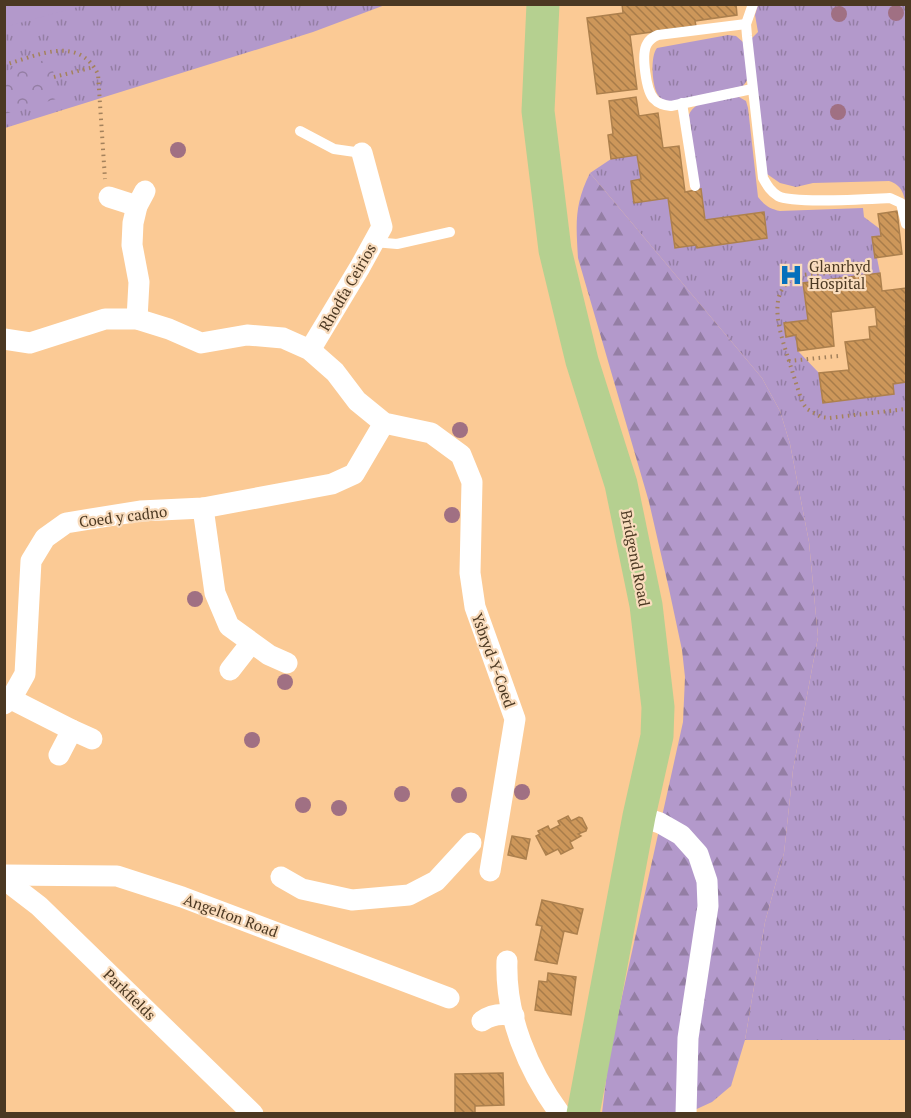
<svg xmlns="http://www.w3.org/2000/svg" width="911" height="1118" viewBox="0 0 911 1118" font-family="'PT Serif',serif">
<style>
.grass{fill:url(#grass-tufts)}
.forest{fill:url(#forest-firs)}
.park{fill:url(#park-crowns)}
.garden{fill:#b399cb}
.building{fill:url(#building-back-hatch);stroke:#ad804d;stroke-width:1.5}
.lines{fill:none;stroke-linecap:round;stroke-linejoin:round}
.path{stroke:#a4825c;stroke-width:4;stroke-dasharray:1.5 4.5;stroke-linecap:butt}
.lane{stroke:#fff;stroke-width:10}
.street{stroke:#fff;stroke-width:21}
.primary{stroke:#b5d090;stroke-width:33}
.tree{fill:#a07083}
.labels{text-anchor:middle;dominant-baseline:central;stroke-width:4.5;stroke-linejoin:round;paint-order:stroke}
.poi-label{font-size:15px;fill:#4b3822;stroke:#f9dcbd;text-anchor:start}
.street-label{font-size:15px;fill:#4b3822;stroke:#f9dcbd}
</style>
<defs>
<pattern id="grass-tufts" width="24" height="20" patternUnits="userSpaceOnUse" patternTransform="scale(1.5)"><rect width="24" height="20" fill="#b399cb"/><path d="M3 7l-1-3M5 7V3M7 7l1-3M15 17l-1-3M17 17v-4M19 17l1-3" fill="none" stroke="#947ea4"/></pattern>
<pattern id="forest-firs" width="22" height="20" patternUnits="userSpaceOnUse" patternTransform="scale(1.5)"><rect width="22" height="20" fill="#b399cb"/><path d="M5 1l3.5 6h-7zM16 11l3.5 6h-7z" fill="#947ea4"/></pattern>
<pattern id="park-crowns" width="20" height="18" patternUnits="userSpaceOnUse" patternTransform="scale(1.5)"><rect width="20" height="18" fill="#b399cb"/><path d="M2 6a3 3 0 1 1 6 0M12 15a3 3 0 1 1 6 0" fill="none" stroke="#947ea4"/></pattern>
<pattern id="building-back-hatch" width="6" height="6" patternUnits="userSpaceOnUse" patternTransform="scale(1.5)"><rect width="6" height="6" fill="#cd975a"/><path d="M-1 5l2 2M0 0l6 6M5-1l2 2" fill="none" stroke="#a87c4a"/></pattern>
</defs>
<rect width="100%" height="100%" fill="#fbca95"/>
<!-- grass -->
<g class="grass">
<polygon points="5,5 385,5 313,32 5,128"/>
<path d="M758 5H906V206C904 194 902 185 889 181L813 183 796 187 780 183 767 174 751 39 758 32 755 15Z"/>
<path d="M728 35 736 36 743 42 748 79 743 86 671 102C666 100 661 100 658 95 652 86 650 56 657 48Z"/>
<path d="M739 97 746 101 748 108 758 197C764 205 770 209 780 211L863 208 864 217 880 229 881 236 873 238 880 273 803 283 808 320 784 323 786 337 796 335 798 351 819 373 823 403 893 394V384L906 382V1040H745L765 922 784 853 793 770 818 637 809 542 790 444 780 411 762 378 590 173 611 159 637 155 641 179 631 181 634 202 668 198 697 248 767 238 763 212 705 220 698 190 689 115C695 98 724 99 739 97Z"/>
</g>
<!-- forest -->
<path class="forest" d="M590 173 762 378 780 411 790 444 809 542 818 637 793 770 784 853 765 922 745 1040 731 1086 712 1102 688 1113H602L609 1055 683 722 685 677 682 650 669 589 649 502 578 258C576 224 574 205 590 173Z"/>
<!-- park -->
<polygon class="park" points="52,58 56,99 5,114 5,71"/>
<!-- garden -->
<polygon class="garden" points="5,4 85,4 85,5 5,27"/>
<!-- building -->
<g class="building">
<polygon points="622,4 736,4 737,15 695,21 696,26 630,35 637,89 597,94 587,18 623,13"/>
<polygon points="636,97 639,116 658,113 663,148 679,146 685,192 701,189 705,220 764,212 767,238 697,248 696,245 675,248 668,198 634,203 631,181 641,179 637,155 611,159 608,135 613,134 609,101"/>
<polygon points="897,211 902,254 875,258 872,237 881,236 878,214"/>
<polygon points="880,273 882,291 906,288 906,326 904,326 906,349 906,382 893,384 894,394 823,403 819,373 849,370 845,342 870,339 869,327 877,326 875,307 831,312 834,346 798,351 796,335 786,337 784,323 808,320 803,283"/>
<polygon points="568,816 571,821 579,817 582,818 587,828 586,831 578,834 581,836 570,842 573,848 561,854 558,849 546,855 536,836 540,834 538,831 548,826 550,830 560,825 558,821"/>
<polygon points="512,836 530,839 526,859 508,855"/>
<polygon points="542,900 583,909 577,934 564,931 557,964 535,960 542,926 536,925"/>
<polygon points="548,973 576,977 571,1015 535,1010 539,981 547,982"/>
<polygon points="503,1073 504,1105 475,1106 475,1114 455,1114 455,1074"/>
</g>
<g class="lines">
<!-- path -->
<g class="path">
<path d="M4 65C37 56 78 34 98 74L105 179"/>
<polyline points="54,77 94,67"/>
<polyline points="838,356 789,361 802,402 807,409 821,417 829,418 906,409"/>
<path d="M789 361C781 335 763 289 799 276 809 273 822 274 832 273"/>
</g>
<!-- lane -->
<g class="lane">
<path d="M753 4 746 24 747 36 763 178C767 185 770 191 778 196 793 204 868 199 890 198L901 203 906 224"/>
<path d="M746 24 658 35C653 37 649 40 647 44 641 54 646 91 654 99 658 104 664 105 671 106L752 89"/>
<polyline points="682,103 695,186"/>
<polyline points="300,131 334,149 362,153"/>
<polyline points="374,242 397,244 450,232"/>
</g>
<!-- street -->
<g class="street">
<polyline points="109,197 137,206"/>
<polyline points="137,319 139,282 132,245 133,223 137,206 145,191"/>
<polyline points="4,339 30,343 105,319 137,319 169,329 201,343 247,335 283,338 310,350 335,372 357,401 384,423 431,433 461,455 472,482 470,573 475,607 515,719 490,871"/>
<polyline points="310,350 360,267 382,227 362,153"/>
<polyline points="203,508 215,593 229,626 269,655 287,663"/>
<polyline points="230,670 251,643"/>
<polyline points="11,699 72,730 59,755"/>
<polyline points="4,704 11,699 25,674 31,561 45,538 66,523 140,511 203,508 332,484 354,474 384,423"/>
<polyline points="72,730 92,739"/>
<polyline points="639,816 660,823 681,835 698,854 707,881 708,906 688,1038 686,1114"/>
<polyline points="4,875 117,876 182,897 449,998"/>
<polyline points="281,877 302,889 352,900 409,895 436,881 471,843"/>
<polyline points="4,879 39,906 253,1114"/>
<path d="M507 961C505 1016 528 1070 560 1114"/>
<path d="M482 1021C492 1014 502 1013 514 1016"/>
</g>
<!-- primary -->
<polyline class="primary" points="543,4 538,111 555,250 582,361 621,484 646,605 658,707 657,736 639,816 583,1114"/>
</g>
<!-- trees -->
<g class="tree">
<circle cx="896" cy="13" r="8"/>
<circle cx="839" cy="14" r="8"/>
<circle cx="838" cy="112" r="8"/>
<circle cx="178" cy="150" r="8"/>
<circle cx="460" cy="430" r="8"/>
<circle cx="452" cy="515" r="8"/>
<circle cx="195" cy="599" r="8"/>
<circle cx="285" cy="682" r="8"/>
<circle cx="252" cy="740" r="8"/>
<circle cx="522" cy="792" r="8"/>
<circle cx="402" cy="794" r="8"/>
<circle cx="459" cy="795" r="8"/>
<circle cx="303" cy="805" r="8"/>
<circle cx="339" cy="808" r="8"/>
</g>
<!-- icons -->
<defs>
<g id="hospital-bare" transform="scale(1.8)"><path d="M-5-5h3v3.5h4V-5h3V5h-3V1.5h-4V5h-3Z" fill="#0670bc" stroke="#f9dcbd" stroke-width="2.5" paint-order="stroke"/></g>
</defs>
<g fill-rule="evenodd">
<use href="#hospital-bare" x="791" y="275"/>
</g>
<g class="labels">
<!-- poi labels -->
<g class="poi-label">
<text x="809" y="266">Glanrhyd<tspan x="809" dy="17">Hospital</tspan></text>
</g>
<!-- street labels -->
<g class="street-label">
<text transform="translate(347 287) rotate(-60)">Rhodfa Ceirios</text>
<text transform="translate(123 516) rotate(-7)">Coed y cadno</text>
<text transform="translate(636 558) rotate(79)">Bridgend Road</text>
<text transform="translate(494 660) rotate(70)">Ysbryd-Y-Coed</text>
<text transform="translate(231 915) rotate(20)">Angelton Road</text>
<text transform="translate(130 994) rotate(44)">Parkfields</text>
</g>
</g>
<!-- border -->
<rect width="911" height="1118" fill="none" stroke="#4b3822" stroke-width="12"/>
</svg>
